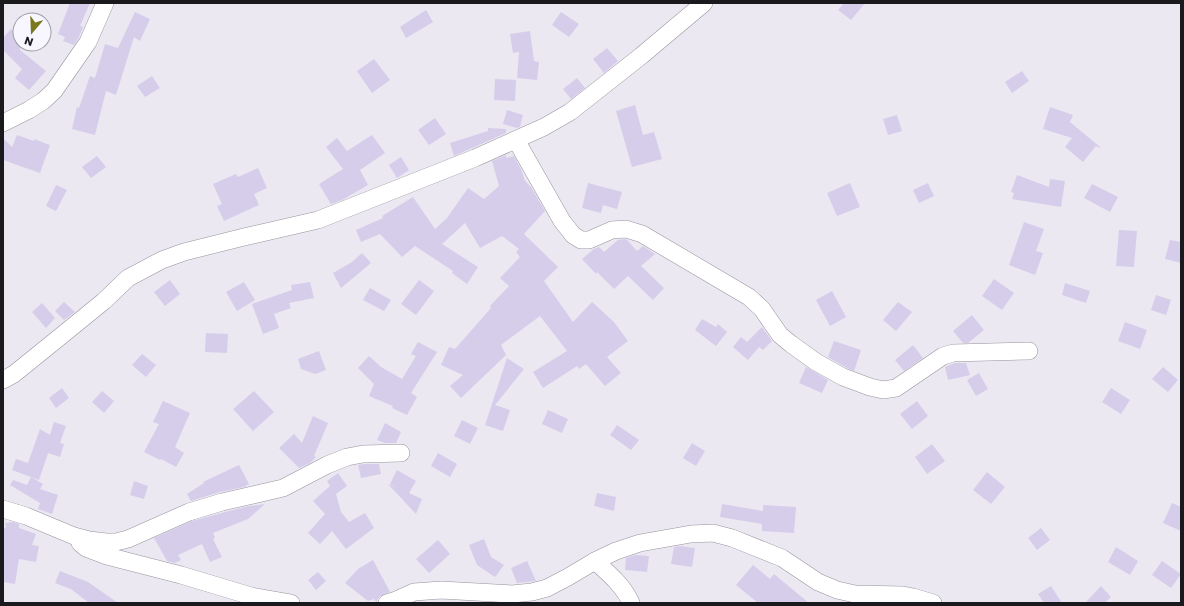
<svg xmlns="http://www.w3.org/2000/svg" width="1184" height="606" viewBox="0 0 1184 606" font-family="Poppins,sans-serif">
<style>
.building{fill:#d6cdeb}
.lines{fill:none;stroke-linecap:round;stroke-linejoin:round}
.minor-casing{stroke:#96939d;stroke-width:18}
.minor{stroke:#fff;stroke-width:17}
</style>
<rect width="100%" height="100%" fill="#ebe8f2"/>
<!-- building -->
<g class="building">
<polygon points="70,3 90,3 80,26 83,27 79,37 74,45 63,41 65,37 58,34"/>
<polygon points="844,3 865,3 851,20 838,10"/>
<polygon points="426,10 433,22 406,38 400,27"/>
<polygon points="135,12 150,19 140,41 134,37 116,95 106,91 95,135 72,129 77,107 79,108 90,76 95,78 105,44 118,48"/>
<polygon points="561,12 579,24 569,37 552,25"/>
<polygon points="11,29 20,38 20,50 46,71 29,90 15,78 22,69 3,50 3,38"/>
<polygon points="530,31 534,61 539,62 537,80 517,78 519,52 513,53 510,34"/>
<polygon points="607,48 618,61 604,73 593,59"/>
<polygon points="374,59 390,80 372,93 357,71"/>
<polygon points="1022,71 1029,81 1012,93 1005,82"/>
<polygon points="152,76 160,88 145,97 137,86"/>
<polygon points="577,78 585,88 571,99 563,89"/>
<polygon points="495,79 516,80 515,101 494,100"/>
<polygon points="635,105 643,135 654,132 662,159 632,167 616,111"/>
<polygon points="1050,107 1073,115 1070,122 1100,147 1100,148 1096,146 1083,162 1065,147 1072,138 1043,129"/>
<polygon points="507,110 523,115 520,127 517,128 503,124"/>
<polygon points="897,115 902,131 888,135 883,119"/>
<polygon points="435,118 446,134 429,145 418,130"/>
<polygon points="488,128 506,129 506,133 454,156 450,143 488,131"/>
<polygon points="17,135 34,141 34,139 50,145 40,173 3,160 3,138 12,147"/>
<polygon points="372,135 385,153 360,170 368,185 342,200 331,204 319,184 343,169 326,147 337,138 347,151"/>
<polygon points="506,155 506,158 514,156 521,169 525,181 531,187 545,211 524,234 558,267 544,281 573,322 592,302 614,322 628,341 607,357 621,373 605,386 586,364 579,369 577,366 543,388 533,372 567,351 540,316 501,345 506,355 461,398 450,386 463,375 441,365 449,347 455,349 491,308 490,306 509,286 500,278 520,257 516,252 519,249 502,236 480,248 465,223 442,244 478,267 467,284 452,273 453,271 415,246 402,257 380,234 361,242 356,230 383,218 382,216 413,197 435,229 447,218 468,188 484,199 499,186 492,161"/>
<polygon points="97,156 106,167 91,178 82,167"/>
<polygon points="401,157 409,170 397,178 389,165"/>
<polygon points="258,168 267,188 254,194 259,205 224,221 217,206 222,204 213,184 236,174 238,177"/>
<polygon points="1017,175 1049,187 1050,179 1065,181 1061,207 1012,199 1014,193 1011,192"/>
<polygon points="588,183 622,192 617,209 603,205 601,213 582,208"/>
<polygon points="850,183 860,207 837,216 827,193"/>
<polygon points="928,183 934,196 919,203 913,190"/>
<polygon points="1092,184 1118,197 1110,212 1084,198"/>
<polygon points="56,185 67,190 56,211 46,206"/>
<polygon points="1024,222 1044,229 1036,251 1043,253 1035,275 1009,265"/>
<polygon points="1119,230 1137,231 1134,267 1116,266"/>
<polygon points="625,239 627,240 637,251 643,246 655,254 641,266 664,288 653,300 628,276 614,289 597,272 596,274 582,259 594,249 599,247 604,252 618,240"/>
<polygon points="1170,240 1181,242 1181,263 1165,259"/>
<polygon points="362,253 371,263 341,288 333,273 352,262"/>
<polygon points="994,279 1014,293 1002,310 982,296"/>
<polygon points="170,280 180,294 165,306 154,292"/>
<polygon points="419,280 434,291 416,315 401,304"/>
<polygon points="244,282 255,300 237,311 226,292"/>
<polygon points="310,282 314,298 289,303 291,308 274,314 279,328 263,334 252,304 292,290 291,285"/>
<polygon points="1065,283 1090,291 1086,303 1062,295"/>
<polygon points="370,288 391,300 384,311 363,300"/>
<polygon points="832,291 846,317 830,326 816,300"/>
<polygon points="1156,295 1171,300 1166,315 1151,310"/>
<polygon points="64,302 75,312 64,320 55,311"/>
<polygon points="898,302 912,312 896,331 883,320"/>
<polygon points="42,303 55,318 46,328 32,312"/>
<polygon points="972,315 984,330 968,343 963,343 953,331"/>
<polygon points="702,319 716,327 718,324 727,332 716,346 695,330"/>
<polygon points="1125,322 1147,330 1140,349 1118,341"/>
<polygon points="762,327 772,341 763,350 759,347 748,360 733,347 741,337 747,342"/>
<polygon points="206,333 228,334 227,353 205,352"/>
<polygon points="834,341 861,350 854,371 847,368 828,357"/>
<polygon points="418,342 437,352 411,393 417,397 407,415 392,408 393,406 369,396 374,384 358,368 369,356 381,367 402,379 416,356 411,354"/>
<polygon points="913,345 923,358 904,371 895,360"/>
<polygon points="319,351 326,370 315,374 301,369 298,359"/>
<polygon points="142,354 156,365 146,377 132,365"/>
<polygon points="507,358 524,369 495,405 510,410 503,431 485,425"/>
<polygon points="955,363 966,363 970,375 948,380 945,367"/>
<polygon points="806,367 828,380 822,393 799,383"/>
<polygon points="1163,367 1178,380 1168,392 1152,379"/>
<polygon points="979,373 988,389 976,396 967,380"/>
<polygon points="62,388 69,398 56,408 49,398"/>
<polygon points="1111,388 1130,400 1121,414 1102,402"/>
<polygon points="102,391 114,401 104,413 92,402"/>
<polygon points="254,391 274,412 253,431 233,409"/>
<polygon points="163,401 190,413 175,447 184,453 176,467 161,459 160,460 144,452 159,424 153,422"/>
<polygon points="917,401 928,416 912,429 900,414"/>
<polygon points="548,410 568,419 562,433 542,424"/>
<polygon points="313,416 328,423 314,456 316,457 310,463 299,468 279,448 294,434 302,443"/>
<polygon points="462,420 478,428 470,444 454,436"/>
<polygon points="54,422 66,426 60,443 64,444 60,457 48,453 39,480 12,470 16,459 28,463 40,429 50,435"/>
<polygon points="385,423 401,432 396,443 385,443 377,440"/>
<polygon points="617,425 639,440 631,450 610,435"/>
<polygon points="692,443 705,451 696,466 683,458"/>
<polygon points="932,444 945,461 927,474 915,457"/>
<polygon points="438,453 457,464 450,477 431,466"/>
<polygon points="364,464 379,464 381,474 361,478 358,465"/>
<polygon points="239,465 249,484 244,487 220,492 191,501 187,494 204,483 203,482"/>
<polygon points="397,470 416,481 409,493 422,499 416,514 388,484 396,487 390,484"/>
<polygon points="987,472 1005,487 991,504 973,490"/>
<polygon points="338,473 347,486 336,494 341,512 349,522 365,513 374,528 346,549 332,531 320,544 308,533 325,514 313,501 330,486 327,481"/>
<polygon points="31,477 43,484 40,489 58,495 52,514 38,509 40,503 10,485 13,480 27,485"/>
<polygon points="134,481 148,486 144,499 130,495"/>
<polygon points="597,493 616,497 614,511 594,506"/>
<polygon points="1172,503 1181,507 1181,531 1163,523"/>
<polygon points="265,504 248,519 213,533 215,538 213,539 222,557 210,562 202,544 178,555 181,560 175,563 167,561 154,538 192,521 225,512 249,506"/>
<polygon points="722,504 763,511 763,505 796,507 794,533 762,531 762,524 720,517"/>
<polygon points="13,522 19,524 19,528 36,534 32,545 39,546 36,562 19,559 15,584 3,582 3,528 6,528 5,523"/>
<polygon points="1041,528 1050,540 1037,550 1028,538"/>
<polygon points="484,539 491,557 504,565 495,577 477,565 469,545"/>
<polygon points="438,540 450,554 429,573 416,559"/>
<polygon points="680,546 695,548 692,567 671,564 674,547"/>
<polygon points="1116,547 1138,561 1130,575 1108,562"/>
<polygon points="635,555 649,556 647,572 625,570 626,558"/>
<polygon points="373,560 390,592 380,596 377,600 377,603 374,599 368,601 345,583 358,569"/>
<polygon points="527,561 536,581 517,583 511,568"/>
<polygon points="1162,561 1181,574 1171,588 1152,575"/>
<polygon points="753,565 770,579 774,574 809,603 758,603 736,585"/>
<polygon points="60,571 88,582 118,603 89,603 71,589 55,583"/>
<polygon points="318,572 326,581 316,590 308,580"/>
<polygon points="1051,586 1062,603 1044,603 1038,594"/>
<polygon points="1101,586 1111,597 1105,603 1085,603"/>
</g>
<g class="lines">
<!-- minor casing -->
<g class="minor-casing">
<g id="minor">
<polyline points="3,123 29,110 43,101 54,91 88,42 105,3"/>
<polyline points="516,140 562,221 573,235 581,240 589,240 612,230 626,229 642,234 749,297 762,309 780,335 791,344 816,362 843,377 870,387 883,390 896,388 943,356 953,353 1029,351"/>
<polyline points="3,380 14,374 61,336 104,301 128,278 162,260 184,252 244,237 318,220 475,158 544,127 570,112 641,56 704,3"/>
<polyline points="3,509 26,516 74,536 89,540 106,542 116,542 128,539 189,512 222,502 283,488 327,465 347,457 363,454 401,453"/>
<polyline points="80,543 86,548 107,556 181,575 251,596 291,603"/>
<path d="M595 561C608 573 624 586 631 603"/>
<polyline points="387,603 394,601 414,592 428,591 441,590 512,594 532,592 547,588 568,577 595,561 616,551 640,543 691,534 713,533 732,538 782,558 818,582 837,590 855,594 903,595 913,597 933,603"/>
</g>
</g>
<!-- minor -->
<use href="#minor" class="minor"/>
</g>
<!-- border -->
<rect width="1184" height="606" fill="none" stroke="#1a191d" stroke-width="8"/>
<!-- north arrow -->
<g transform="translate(32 32) rotate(199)"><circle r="19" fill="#f8f6fe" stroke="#9f9ea4"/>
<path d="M0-3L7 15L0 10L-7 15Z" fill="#7a781e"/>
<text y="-6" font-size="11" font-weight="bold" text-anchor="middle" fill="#1a191d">N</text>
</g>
</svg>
